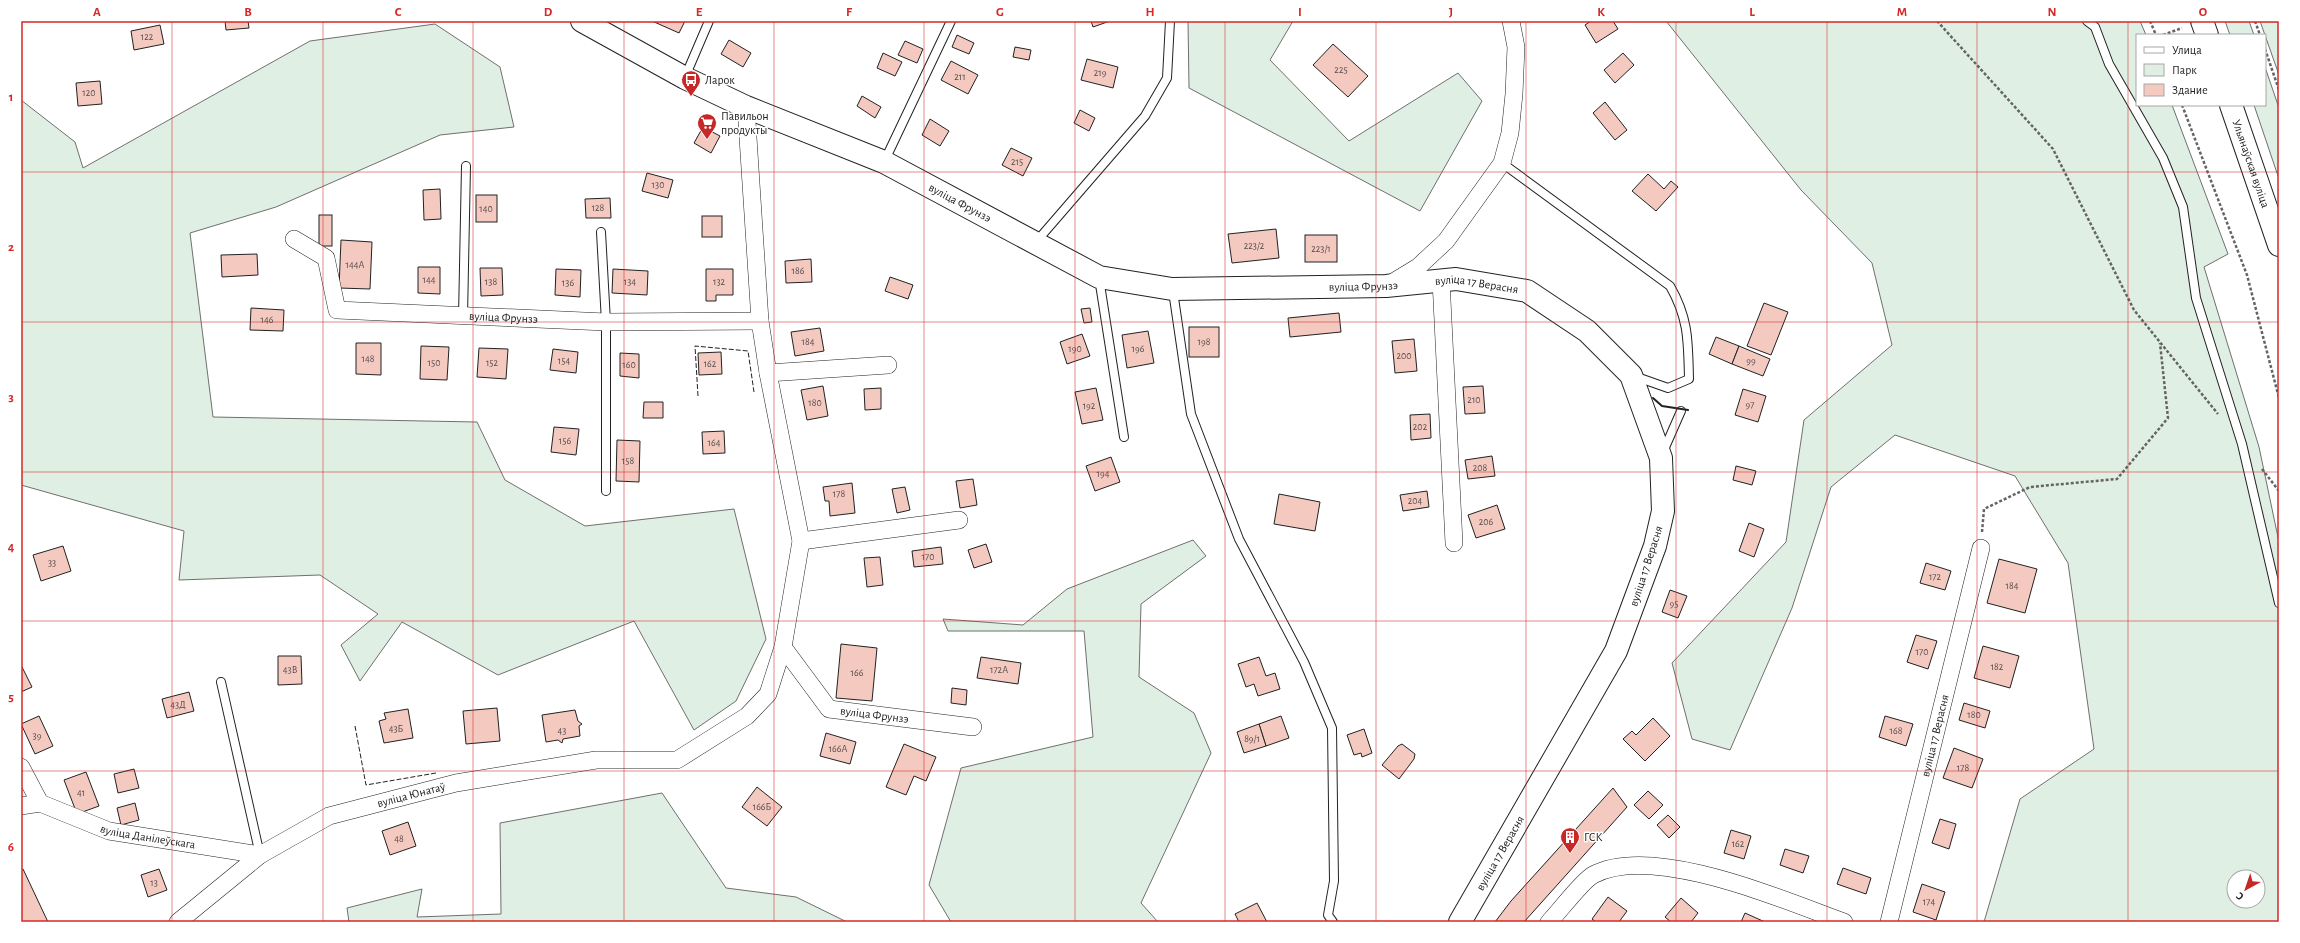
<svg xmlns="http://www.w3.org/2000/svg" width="2300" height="943" viewBox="0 0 2300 943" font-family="'Alegreya Sans',sans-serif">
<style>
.green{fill:#e0efe3;stroke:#6f6f6f;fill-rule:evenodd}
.building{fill:#f3c9c0;stroke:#222}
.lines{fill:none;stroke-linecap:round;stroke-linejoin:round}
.lane-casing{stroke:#222;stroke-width:10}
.street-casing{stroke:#222;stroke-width:18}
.secondary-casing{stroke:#222;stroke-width:24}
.path{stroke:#646464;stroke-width:2.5;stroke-dasharray:3 2;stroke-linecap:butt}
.lane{stroke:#fff;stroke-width:8}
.street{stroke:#fff;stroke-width:17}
.secondary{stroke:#fff;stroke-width:22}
.fence{stroke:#222;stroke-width:1;stroke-dasharray:5 2;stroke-linecap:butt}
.wall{stroke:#222;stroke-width:2}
.grid{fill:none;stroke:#d62828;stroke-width:1;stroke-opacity:0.55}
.labels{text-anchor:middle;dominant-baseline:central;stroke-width:3;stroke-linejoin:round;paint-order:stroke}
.number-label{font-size:10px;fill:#564c4a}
.poi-label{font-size:12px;fill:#222;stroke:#fff;text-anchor:start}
.street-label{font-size:12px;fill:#222;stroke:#fff}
.neatline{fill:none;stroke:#d62828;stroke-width:1.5}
.grid-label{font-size:13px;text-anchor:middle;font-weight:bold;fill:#d62828}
</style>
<rect width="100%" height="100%" fill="#fff"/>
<!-- green -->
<g class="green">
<polygon points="1188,21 1293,21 1270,60 1349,141 1458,73 1482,101 1420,211 1189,88"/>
<path d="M1666 21H2140L2146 35H2137V105H2172L2228 254 2204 267 2259 447 2279 542V922H1984L2020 799 2094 749 2068 563 2015 476 1895 435 1831 487 1792 608 1730 750 1692 739 1672 663 1786 542 1804 420 1892 345 1872 263 1801 190ZM2234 877H2258V901H2234Z"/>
<polygon points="2225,21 2249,21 2254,35 2230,35"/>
<polygon points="2260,21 2279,21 2279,75"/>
<polygon points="435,24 500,67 514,127 440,135 276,207 190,233 213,417 477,422 505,480 585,526 734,509 766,639 736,701 694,730 634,621 498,675 402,622 360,681 341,645 378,614 320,575 179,580 184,531 21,485 21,100 75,142 83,168 310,41"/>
<polygon points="2265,67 2279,108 2279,179 2254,105 2265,105"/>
<polygon points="1193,540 1206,556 1141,604 1139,677 1194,713 1211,753 1141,903 1158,922 951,922 929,885 961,768 1093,737 1084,631 948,631 943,619 1023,625 1067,589"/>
<polygon points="662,793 726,888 796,897 847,922 349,922 347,908 422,889 417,917 501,914 500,823"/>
</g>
<!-- building -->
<g class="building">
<polygon points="225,21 248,21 249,28 226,30"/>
<polygon points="652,21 685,21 679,33"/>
<polygon points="1091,21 1110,21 1093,27"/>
<polygon points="1591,21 1613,21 1618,29 1596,43 1585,25"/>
<polygon points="160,25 164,44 134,50 131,31"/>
<polygon points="957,35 974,43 969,54 952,47"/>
<polygon points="729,40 751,53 743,67 721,54"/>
<polygon points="905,41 923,49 917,63 898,55"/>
<polygon points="1333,44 1368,76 1348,97 1313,65"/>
<polygon points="1015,47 1031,50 1029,60 1013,57"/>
<polygon points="883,53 902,62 895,76 877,68"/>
<polygon points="1623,53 1634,65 1615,83 1604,70"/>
<polygon points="1087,59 1118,67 1113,88 1081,80"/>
<polygon points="951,61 978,75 968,94 941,80"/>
<polygon points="100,81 102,104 78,106 76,83"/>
<polygon points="862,96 881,107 875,118 857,106"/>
<polygon points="1605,102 1627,130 1615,140 1593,113"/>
<polygon points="1080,110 1095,118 1089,131 1074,123"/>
<polygon points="930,119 949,131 940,146 922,135"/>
<polygon points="703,127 720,136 711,153 694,143"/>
<polygon points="1011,148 1032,158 1023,176 1002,165"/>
<polygon points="647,173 673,180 668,198 642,191"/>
<polygon points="1648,174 1664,189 1671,181 1678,187 1656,211 1632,191"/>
<polygon points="440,189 441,219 424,220 423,190"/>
<rect x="476" y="195" width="21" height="27"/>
<polygon points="610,198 611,218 586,218 585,199"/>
<rect x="319" y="215" width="13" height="31"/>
<rect x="702" y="216" width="20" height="21"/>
<polygon points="1276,229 1279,258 1232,263 1228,234"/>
<rect x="1305" y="235" width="32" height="27"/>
<polygon points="341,240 372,242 370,289 339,288"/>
<polygon points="257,254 258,275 222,277 221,255"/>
<polygon points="811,259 812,282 786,283 785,261"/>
<polygon points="418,267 440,267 440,294 418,293"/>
<polygon points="480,268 502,268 503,295 481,296"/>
<polygon points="556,269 581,270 580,297 555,295"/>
<polygon points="613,269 648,271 647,295 612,293"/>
<polygon points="706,269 733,269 733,295 716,295 716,301 706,301"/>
<polygon points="890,277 913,285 908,299 885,291"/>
<polygon points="1764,303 1788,312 1771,355 1747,346"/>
<polygon points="251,308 284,310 283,331 250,330"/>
<polygon points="1090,308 1092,322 1084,323 1081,309"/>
<polygon points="1339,313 1341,332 1290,337 1288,318"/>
<rect x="1189" y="327" width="30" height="30"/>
<polygon points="820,328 824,351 795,356 791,332"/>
<polygon points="1148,331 1154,363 1127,368 1122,335"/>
<polygon points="1082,334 1090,356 1067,364 1060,342"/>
<polygon points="1716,337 1739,346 1732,364 1709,354"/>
<polygon points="1414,339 1417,371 1395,373 1392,341"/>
<polygon points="356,343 381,343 381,375 356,374"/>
<polygon points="421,346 449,347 447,380 420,379"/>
<polygon points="1739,346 1770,359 1763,376 1732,364"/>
<polygon points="479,348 508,349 506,379 477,377"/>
<polygon points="553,349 578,352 576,373 550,370"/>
<polygon points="721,352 722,374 699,375 698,353"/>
<polygon points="620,353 639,354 639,378 620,376"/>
<polygon points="823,386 828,416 807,420 801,390"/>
<polygon points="1483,386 1485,413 1465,414 1463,387"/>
<polygon points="881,388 881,409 865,410 864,389"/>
<polygon points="1096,388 1103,420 1082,424 1075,392"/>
<polygon points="1743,389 1766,396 1758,422 1735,415"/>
<polygon points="644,402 663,402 663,418 643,418"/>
<polygon points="1430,414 1431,438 1411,440 1410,415"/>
<polygon points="554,427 579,429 576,455 551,452"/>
<polygon points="724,431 725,453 703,454 702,432"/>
<polygon points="617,440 640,441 639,482 616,481"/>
<polygon points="1492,456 1495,476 1468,479 1465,460"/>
<polygon points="1111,457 1120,482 1095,491 1086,466"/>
<polygon points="1736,466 1756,471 1752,485 1733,480"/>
<polygon points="973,479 977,505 960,508 956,481"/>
<polygon points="852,483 855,513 830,516 829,501 825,501 823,487"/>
<polygon points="905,487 910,510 897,513 892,489"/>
<polygon points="1427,491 1429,507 1403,511 1400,495"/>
<polygon points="1279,494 1320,502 1315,531 1274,524"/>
<polygon points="1497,505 1505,529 1476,538 1468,515"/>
<polygon points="1749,523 1764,529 1754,557 1739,551"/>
<polygon points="986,544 992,562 974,568 968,550"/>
<polygon points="63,546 71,571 41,581 33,555"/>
<polygon points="941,547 943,564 914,567 912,551"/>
<polygon points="880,557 883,585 867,587 864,558"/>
<polygon points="1999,559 2037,569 2025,613 1987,603"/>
<polygon points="1926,563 1951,571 1945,590 1920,583"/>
<polygon points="1670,590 1687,596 1678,618 1662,612"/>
<polygon points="1916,635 1937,641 1928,669 1907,662"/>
<polygon points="841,644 877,648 872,701 836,698"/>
<polygon points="1983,646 2019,656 2010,688 1974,678"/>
<polygon points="278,656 301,656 302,684 278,685"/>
<polygon points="981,657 1021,663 1018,684 977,678"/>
<polygon points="1259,657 1266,676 1275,673 1280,689 1258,696 1254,684 1246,687 1238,664"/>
<polygon points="21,665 32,687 21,692"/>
<polygon points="952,688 967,690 966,705 951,703"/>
<polygon points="189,692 194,711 167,718 162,699"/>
<polygon points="1964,703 1990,711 1985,728 1959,720"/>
<polygon points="497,708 500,741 466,744 463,711"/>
<polygon points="408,709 413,738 384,743 379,721 386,719 384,713"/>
<polygon points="575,710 578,721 582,724 579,726 580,736 563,739 562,743 558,740 546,742 542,715"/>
<polygon points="39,716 53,746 35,754 21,724"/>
<polygon points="1281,716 1289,738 1266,746 1259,724"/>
<polygon points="1885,716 1913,724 1906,746 1879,737"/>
<polygon points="1653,718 1670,736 1645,761 1623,739 1632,731 1636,735"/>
<polygon points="1259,724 1266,746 1244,753 1237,732"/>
<polygon points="1364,729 1372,753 1362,757 1361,753 1354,755 1347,735"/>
<polygon points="826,733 856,742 850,764 820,756"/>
<polygon points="904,744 936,757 926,781 914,776 906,795 886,787"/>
<polygon points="1402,744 1415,754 1414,759 1399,779 1382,765 1398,746"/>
<polygon points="1954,748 1983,759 1972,788 1943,778"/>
<polygon points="134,769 139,788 118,793 114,774"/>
<polygon points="86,772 99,806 77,814 64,780"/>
<polygon points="757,787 782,807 767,826 742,807"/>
<polygon points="1613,788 1627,807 1524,922 1495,922 1511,901"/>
<polygon points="1648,791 1663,805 1649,819 1634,805"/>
<polygon points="135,803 139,820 121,825 117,808"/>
<polygon points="1668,815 1680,827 1669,838 1657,825"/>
<polygon points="1940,819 1956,824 1949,849 1932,843"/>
<polygon points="408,822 416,846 390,855 382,831"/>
<polygon points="1731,830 1751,836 1744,859 1724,853"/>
<polygon points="1785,849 1809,856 1803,873 1780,865"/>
<polygon points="1843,868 1871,878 1866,894 1837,884"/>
<polygon points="23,869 48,922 21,922 21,870"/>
<polygon points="159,869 167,890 148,897 141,875"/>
<polygon points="1922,884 1945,892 1936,920 1913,912"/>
<polygon points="1608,897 1627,911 1619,922 1596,922 1592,919"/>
<polygon points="1681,898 1698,913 1691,922 1671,922 1665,917"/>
<polygon points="1257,903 1267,922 1239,922 1235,914"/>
<polygon points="1745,913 1765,922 1741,922"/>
</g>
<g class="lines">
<!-- lane casing -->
<g class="lane-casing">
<g id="lane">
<polyline points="2087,21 2095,27 2109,64 2163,158 2183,207 2196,298 2242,444 2279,603"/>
<polyline points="685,77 709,21"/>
<polyline points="884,162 951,21"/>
<path d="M1502 163 1670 286C1689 319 1688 342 1689 379L1668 388 1634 376"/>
<polyline points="601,232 606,322 606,491"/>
<polyline points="1036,242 1145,116 1167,78 1170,21"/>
<polyline points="1099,278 1124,437"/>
<polyline points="1173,291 1191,414 1239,539 1304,662 1332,728 1334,881 1328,915 1333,922"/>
<polyline points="463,317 466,166"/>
<polyline points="1663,452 1681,411"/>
<polyline points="221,682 260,855"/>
</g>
</g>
<!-- street casing -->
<g class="street-casing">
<g id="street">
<path id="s1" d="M294 239 326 258 337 310 606 322 760 321"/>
<polyline points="1441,280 1454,543"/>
<polyline points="1390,284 1418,267 1446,241 1502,163 1510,133 1514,94 1516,47 1511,21"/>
<polyline points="768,373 888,365"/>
<polyline points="801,541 959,520"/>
<path id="s2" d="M783 647 829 709 973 727"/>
<polyline points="21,767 40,803"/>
<path id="s3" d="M21 806 40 803 109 831 260 855"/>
<path id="s4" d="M178 922 260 855 329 816 456 783 596 760H677L747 716 768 694 783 647 801 541 768 373 760 321 746 107"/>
<path d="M1549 922C1559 912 1582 881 1593 875 1652 843 1783 900 1844 922"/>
<path id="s5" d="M1889 922 1981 548"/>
</g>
</g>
<!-- secondary casing -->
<g class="secondary-casing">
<g id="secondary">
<path id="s6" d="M582 21 685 78 746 107 884 162 1099 277 1172 289 1386 286 1456 279 1527 291 1587 331 1631 375 1661 458 1663 511 1655 546 1616 651 1460 922"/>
<polyline points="2202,21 2207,35"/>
<path id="s7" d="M2231 105 2279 245"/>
</g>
</g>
<!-- path -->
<g class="path">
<polyline points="1937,21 2053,149 2134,310 2218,414"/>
<polyline points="2150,21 2156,35"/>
<polyline points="2255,21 2260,35"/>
<polyline points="2163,35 2182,28"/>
<polyline points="2265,49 2279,90"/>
<polyline points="2182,105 2247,275 2279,398"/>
<polyline points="2262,469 2279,491"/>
<polyline points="1982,532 1984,509 2030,487 2117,479 2168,418 2160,343"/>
</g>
<!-- lane -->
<use href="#lane" class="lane"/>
<!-- street -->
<use href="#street" class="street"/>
<!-- secondary -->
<use href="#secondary" class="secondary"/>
<!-- fence -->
<g class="fence">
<polyline points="698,396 695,346 748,351 754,392"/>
<polyline points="355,726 366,785 436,773"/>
</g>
<!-- wall -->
<polyline class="wall" points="1653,398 1662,406 1688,410"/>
</g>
<!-- grid -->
<path class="grid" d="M172 21V922M323 21V922M473 21V922M624 21V922M774 21V922M924 21V922M1075 21V922M1225 21V922M1376 21V922M1526 21V922M1676 21V922M1827 21V922M1977 21V922M2128 21V922M21 172H2279M21 322H2279M21 472H2279M21 621H2279M21 771H2279"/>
<!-- icons -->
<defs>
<g id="bus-pin" transform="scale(1)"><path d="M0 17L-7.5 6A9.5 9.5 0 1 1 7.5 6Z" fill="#c62828" stroke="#fff"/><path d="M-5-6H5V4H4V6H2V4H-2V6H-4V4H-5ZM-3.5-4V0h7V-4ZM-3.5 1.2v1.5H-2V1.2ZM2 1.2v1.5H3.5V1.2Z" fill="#fff"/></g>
<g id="supermarket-pin" transform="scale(1)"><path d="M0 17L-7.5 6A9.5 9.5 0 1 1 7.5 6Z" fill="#c62828" stroke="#fff"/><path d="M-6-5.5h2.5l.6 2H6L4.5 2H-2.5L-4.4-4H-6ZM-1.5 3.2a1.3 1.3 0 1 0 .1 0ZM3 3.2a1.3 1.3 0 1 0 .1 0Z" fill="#fff"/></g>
<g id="building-pin" transform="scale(1)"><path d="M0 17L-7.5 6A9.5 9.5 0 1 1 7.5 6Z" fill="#c62828" stroke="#fff"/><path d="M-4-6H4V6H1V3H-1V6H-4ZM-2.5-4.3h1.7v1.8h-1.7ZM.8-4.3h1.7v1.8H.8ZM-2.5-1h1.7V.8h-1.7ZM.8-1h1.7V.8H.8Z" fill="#fff"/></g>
</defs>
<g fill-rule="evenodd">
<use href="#bus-pin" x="691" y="80"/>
<use href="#supermarket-pin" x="707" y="123"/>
<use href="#building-pin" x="1570" y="837"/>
</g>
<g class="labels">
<!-- number labels -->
<g class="number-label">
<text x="147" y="37">122</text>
<text x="1341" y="70">225</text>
<text x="1100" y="73">219</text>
<text x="960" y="77">211</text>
<text x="89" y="93">120</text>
<text x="1017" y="162">215</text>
<text x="658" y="185">130</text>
<text x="598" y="208">128</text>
<text x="486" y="209">140</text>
<text x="1254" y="246">223/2</text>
<text x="1321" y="249">223/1</text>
<text x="355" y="265">144А</text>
<text x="798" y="271">186</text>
<text x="429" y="280">144</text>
<text x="491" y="282">138</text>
<text x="630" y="282">134</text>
<text x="719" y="282">132</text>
<text x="568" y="283">136</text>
<text x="267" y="320">146</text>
<text x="808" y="342">184</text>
<text x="1204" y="342">198</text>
<text x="1075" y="349">190</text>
<text x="1138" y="349">196</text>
<text x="1404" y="356">200</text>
<text x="368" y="359">148</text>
<text x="564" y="361">154</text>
<text x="1751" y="361">99</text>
<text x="434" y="363">150</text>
<text x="492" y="363">152</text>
<text x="710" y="364">162</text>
<text x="629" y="365">160</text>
<text x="1474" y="400">210</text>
<text x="815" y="403">180</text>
<text x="1750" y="405">97</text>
<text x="1089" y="406">192</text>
<text x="1420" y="427">202</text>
<text x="565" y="441">156</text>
<text x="714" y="443">164</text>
<text x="628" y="461">158</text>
<text x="1480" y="468">208</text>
<text x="1103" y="474">194</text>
<text x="839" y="494">178</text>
<text x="1415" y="501">204</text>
<text x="1486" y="522">206</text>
<text x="928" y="557">170</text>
<text x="52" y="563">33</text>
<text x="1935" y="577">172</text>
<text x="2012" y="586">184</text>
<text x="1674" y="604">95</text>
<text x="1922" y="652">170</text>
<text x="1997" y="667">182</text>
<text x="290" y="670">43В</text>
<text x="999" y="670">172А</text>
<text x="857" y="673">166</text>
<text x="178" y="705">43Д</text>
<text x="1974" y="715">180</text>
<text x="396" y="729">43Б</text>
<text x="562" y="731">43</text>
<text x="1896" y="731">168</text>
<text x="37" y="736">39</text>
<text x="1252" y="739">89/1</text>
<text x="838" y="749">166А</text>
<text x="1963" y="768">178</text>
<text x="81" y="793">41</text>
<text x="762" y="807">166Б</text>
<text x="399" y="839">48</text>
<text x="1738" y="844">162</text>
<text x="154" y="883">13</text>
<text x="1929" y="902">174</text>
</g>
<!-- poi labels -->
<g class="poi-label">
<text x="705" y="80">Ларок</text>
<text x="721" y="116">Павильон<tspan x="721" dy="14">продукты</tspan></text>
<text x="1584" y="837">ГСК</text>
</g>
<!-- street labels -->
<g class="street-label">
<text stroke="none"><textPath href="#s7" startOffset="62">Ульянаўская вуліца</textPath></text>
<text stroke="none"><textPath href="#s6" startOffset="420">вуліца Фрунзэ</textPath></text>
<text stroke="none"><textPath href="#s6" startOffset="843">вуліца Фрунзэ</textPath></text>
<text stroke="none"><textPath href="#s6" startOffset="957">вуліца 17 Верасня</textPath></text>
<text stroke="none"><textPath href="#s1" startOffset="257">вуліца Фрунзэ</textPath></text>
<text transform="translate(1646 566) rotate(-72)">вуліца 17 Верасня</text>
<text stroke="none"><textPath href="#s2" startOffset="123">вуліца Фрунзэ</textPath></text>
<text stroke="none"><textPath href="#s5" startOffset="192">вуліца 17 Верасня</textPath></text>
<text stroke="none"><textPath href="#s4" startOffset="270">вуліца Юнатаў</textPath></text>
<text stroke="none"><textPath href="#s3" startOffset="133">вуліца Данілеўскага</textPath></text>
<text transform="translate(1500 853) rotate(-60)">вуліца 17 Верасня</text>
</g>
</g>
<!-- border -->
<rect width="2300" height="943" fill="none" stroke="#ffffff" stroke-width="44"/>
<!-- legend -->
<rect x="2136" y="34" width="130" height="72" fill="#ffffff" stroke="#a7a7a7"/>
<rect x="2144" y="47" width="20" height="6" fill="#ffffff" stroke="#a7a7a7"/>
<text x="2172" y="54" font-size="12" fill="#222222">Улица</text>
<rect x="2144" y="64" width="20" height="12" fill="#e0efe3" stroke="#a7a7a7"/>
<text x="2172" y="74" font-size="12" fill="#222222">Парк</text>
<rect x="2144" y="84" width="20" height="12" fill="#f3c9c0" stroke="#a7a7a7"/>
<text x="2172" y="94" font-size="12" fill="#222222">Здание</text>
<!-- north arrow -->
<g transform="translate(2246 889) rotate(220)"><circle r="19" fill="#ffffff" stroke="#a7a7a7"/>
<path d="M0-3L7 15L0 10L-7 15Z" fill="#c62828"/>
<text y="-6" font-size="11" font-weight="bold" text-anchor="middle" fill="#222222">С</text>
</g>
<rect x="22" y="22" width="2256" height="899" class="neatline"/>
<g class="grid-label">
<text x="97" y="16">A</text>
<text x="248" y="16">B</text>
<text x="398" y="16">C</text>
<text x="548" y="16">D</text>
<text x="699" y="16">E</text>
<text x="849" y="16">F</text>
<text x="1000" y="16">G</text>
<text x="1150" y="16">H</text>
<text x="1300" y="16">I</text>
<text x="1451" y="16">J</text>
<text x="1601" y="16">K</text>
<text x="1752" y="16">L</text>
<text x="1902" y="16">M</text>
<text x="2052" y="16">N</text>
<text x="2203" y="16">O</text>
<text x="11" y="101">1</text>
<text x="11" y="251">2</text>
<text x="11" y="401">3</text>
<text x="11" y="551">4</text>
<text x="11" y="701">5</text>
<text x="11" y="851">6</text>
</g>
</svg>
